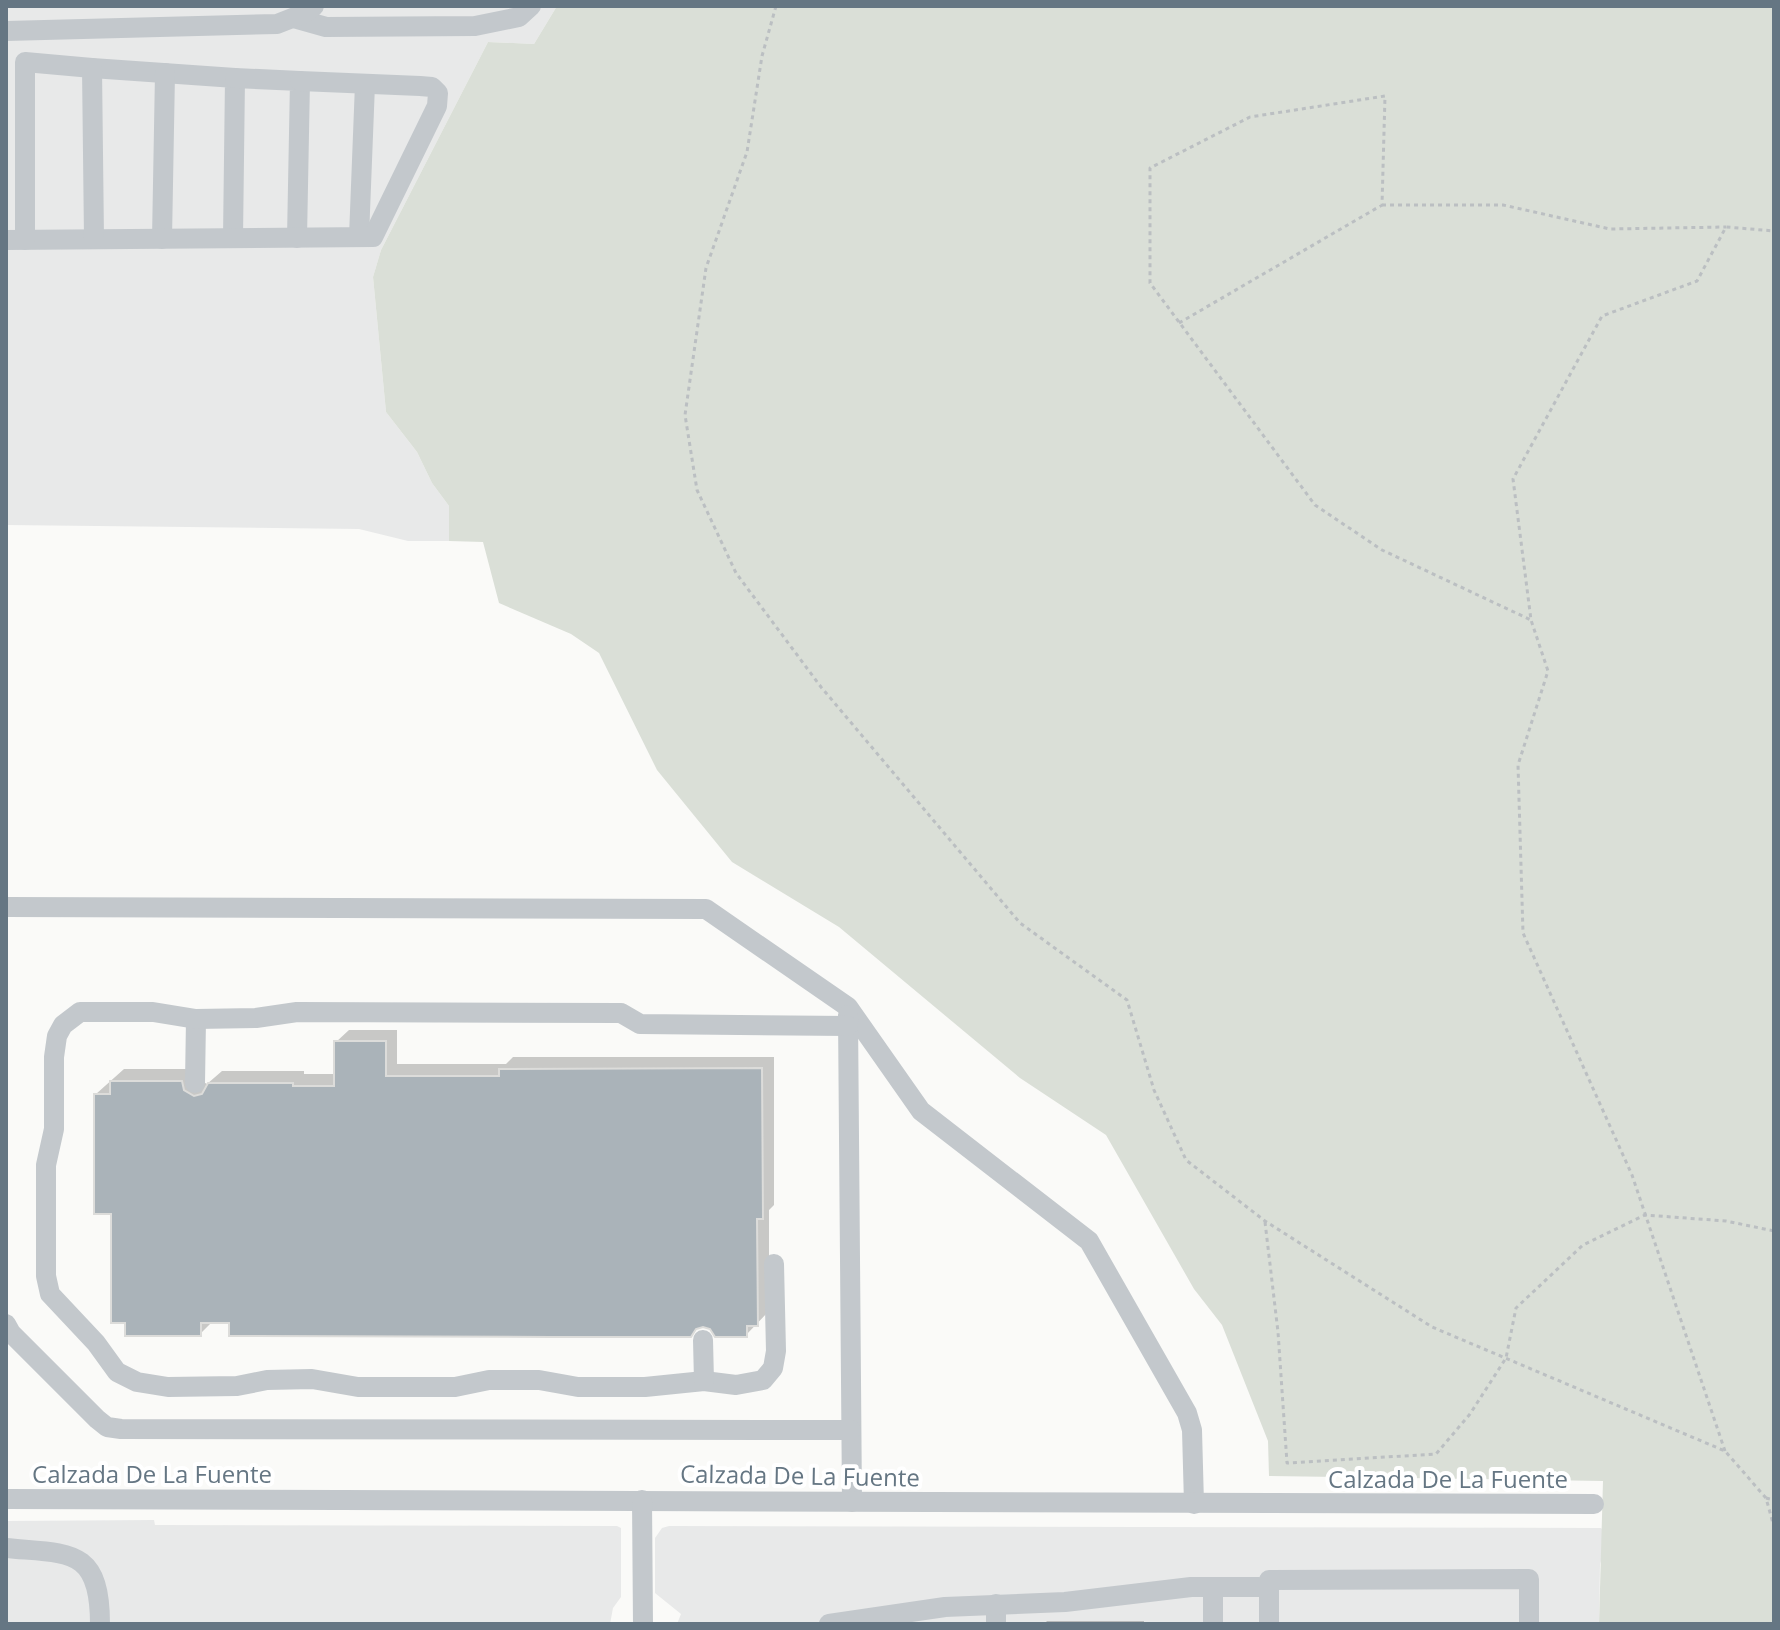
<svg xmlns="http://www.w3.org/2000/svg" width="1780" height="1630" viewBox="0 0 1780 1630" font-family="'Open Sans',sans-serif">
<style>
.built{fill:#e8e9e9}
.green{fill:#dadfd7}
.shadow{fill:#0003}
.building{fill:#aab3b9;stroke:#dcdcda;stroke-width:2}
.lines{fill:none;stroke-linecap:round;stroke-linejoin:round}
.path{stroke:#bbbfc2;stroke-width:3;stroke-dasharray:4 4;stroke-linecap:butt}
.minor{stroke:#c3c8cc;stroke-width:20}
.labels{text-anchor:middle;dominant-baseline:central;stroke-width:8;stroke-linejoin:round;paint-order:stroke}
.street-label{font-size:24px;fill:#657683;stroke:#fff}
</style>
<rect width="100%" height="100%" fill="#fafaf8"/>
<!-- built -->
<g class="built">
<polygon points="6,6 557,6 534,44 488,42 381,250 373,277 386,412 417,452 432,483 449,506 449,541 408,541 359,529 6,525"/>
<polygon points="154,1520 155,1525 617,1526 621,1528 621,1597 613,1608 610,1624 6,1624 6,1521"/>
<polygon points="669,1526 1601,1528 1609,1537 1600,1564 1599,1624 677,1624 681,1614 655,1593 655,1538 662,1528"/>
</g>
<!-- green -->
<polygon class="green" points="557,6 1774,6 1774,1624 1599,1624 1603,1481 1269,1476 1268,1441 1222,1325 1194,1289 1106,1135 1020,1078 839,927 732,862 657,770 599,653 571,634 499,603 483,542 449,541 449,506 432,483 417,452 386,412 373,277 381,250 488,42 534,44"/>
<!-- shadow -->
<g class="shadow">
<polygon points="349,1030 397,1030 397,1064 506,1064 513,1057 774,1057 774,1205 769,1210 769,1311 746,1335 703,1325 231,1321 213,1321 200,1334 113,1212 96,1094 124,1069 194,1069 196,1078 207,1084 222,1071 304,1071 304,1074 336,1074 336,1042"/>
<polygon points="1047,1621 1144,1621 1144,1624 1044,1624"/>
</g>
<!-- building -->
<polygon class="building" points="334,1041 386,1041 386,1076 499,1076 499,1069 762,1068 763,1219 757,1219 758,1326 747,1326 747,1337 715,1337 710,1329 703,1327 696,1329 691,1337 551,1337 229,1336 229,1323 201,1323 201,1336 125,1336 125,1323 111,1323 111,1214 94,1214 94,1094 110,1094 110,1081 182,1081 184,1090 194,1096 202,1094 208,1083 293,1083 293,1086 334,1086"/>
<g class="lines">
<!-- path -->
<g class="path">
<polyline points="776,6 762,56 747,152 706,268 685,415 697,490 736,573 821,687 1020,923 1127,1000 1154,1090 1186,1160 1265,1221 1432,1327 1725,1451 1766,1498 1774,1527"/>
<polyline points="1382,205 1503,205 1610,229 1726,227"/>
<polyline points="1179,323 1382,205 1385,96 1250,117 1150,168 1150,283 1315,505 1382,550 1531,620"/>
<polyline points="1265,1222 1278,1332 1287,1463 1436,1454 1470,1414 1506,1358 1516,1308 1583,1245 1645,1215 1726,1221 1774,1231"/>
<polyline points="1725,1451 1632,1175 1523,933 1518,765 1548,671 1531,620 1513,479 1602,316 1697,281 1726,227 1774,231"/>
<polyline points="1766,1498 1774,1500"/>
</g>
<!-- minor -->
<g class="minor">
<polyline points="294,18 326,27 475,26 519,17 531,6"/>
<polyline points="6,31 277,24 305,13 314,6"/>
<polyline points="92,68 235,78 233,238"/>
<polyline points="235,78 300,81 297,238"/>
<polyline points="359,237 365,84"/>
<polyline points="162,239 165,73"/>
<polyline points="6,240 373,237 437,106 438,93 432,87 420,86 300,81"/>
<polyline points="25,240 25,62 92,68 94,239"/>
<polyline points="6,907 706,909 848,1007 921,1111 1089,1241 1187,1413 1192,1430 1194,1504"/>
<polyline points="848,1015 852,1502"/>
<polyline points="195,1083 196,1019"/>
<polyline points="774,1264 776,1351 773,1368 763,1380 736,1385 704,1381 645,1387 578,1387 539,1380 489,1380 455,1387 358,1387 312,1379 267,1380 237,1386 168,1387 137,1382 117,1372 96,1343 50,1294 46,1276 46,1165 54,1129 54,1057 57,1036 63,1025 80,1012 153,1012 196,1019 256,1018 297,1012 621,1013 640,1024 848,1026"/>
<polyline points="6,1324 11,1333 97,1419 107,1427 121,1429 851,1430"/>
<polyline points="703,1340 704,1381"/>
<polyline points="6,1499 1594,1504"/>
<polyline points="642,1500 643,1624"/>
<path d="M6 1548C69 1554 100 1547 100 1624"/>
<polyline points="1213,1587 1213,1624"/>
<polyline points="996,1604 996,1624"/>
<polyline points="829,1624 945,1607 1065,1602 1191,1587 1259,1587"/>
<polyline points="1269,1624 1269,1580 1529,1579 1529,1624"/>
</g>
</g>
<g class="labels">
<!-- street labels -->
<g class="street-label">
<text x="152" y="1473">Calzada De La Fuente</text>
<text transform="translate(800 1475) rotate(1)">Calzada De La Fuente</text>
<text x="1448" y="1478">Calzada De La Fuente</text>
</g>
</g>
<!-- border -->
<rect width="1780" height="1630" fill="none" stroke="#657683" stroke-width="16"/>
</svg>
